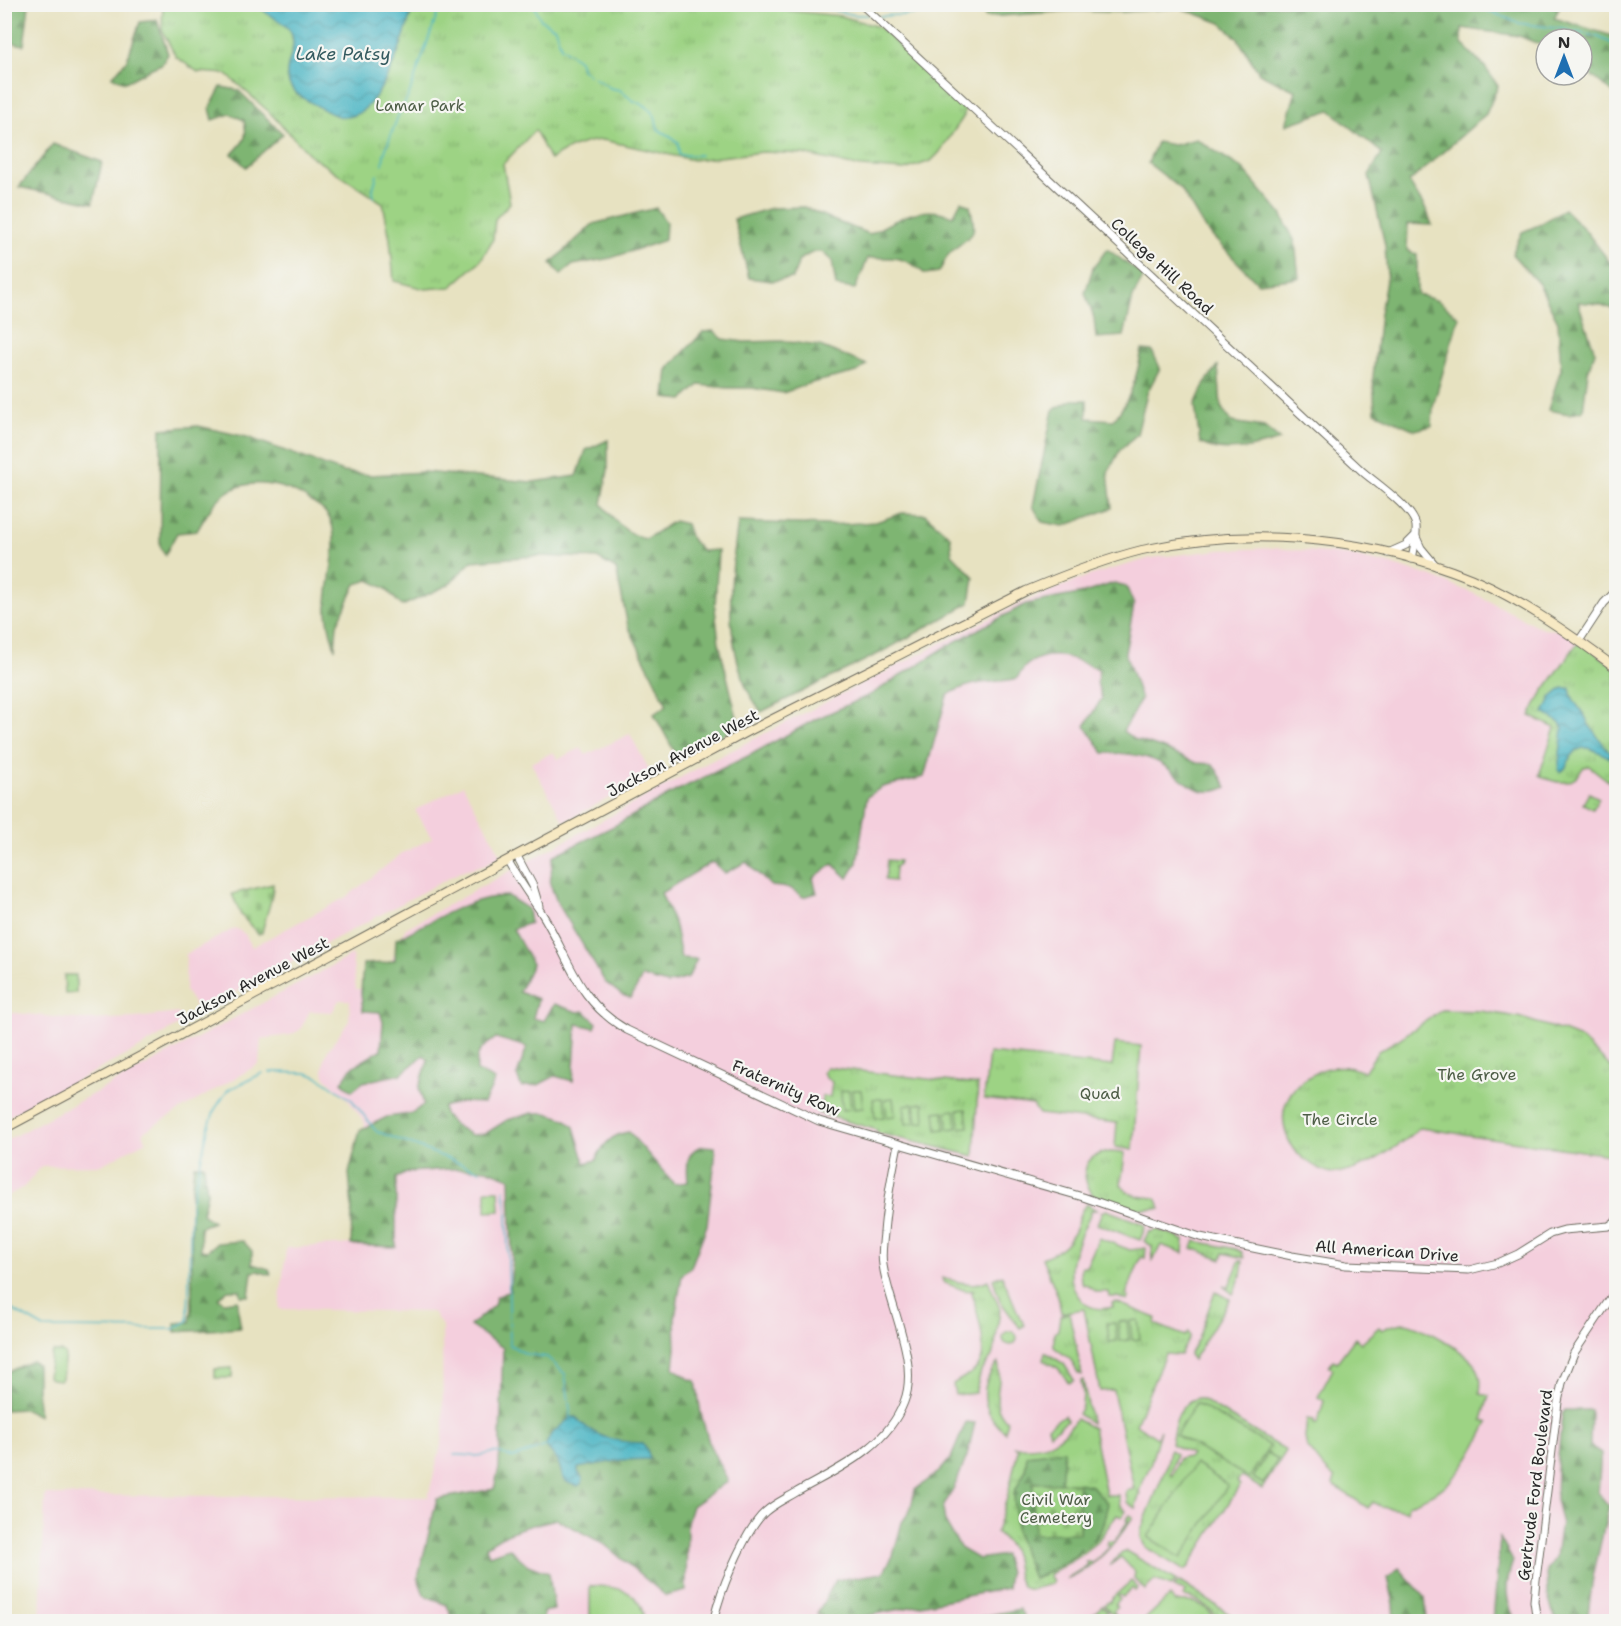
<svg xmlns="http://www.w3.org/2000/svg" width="1621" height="1626" viewBox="0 0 1621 1626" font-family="'Shantell Sans',sans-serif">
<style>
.built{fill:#f4cfdd}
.grass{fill:url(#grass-tufts);stroke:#647f58;stroke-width:1.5}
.forest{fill:url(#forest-firs);stroke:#54704e;stroke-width:1.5}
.cemetery{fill:url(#cemetery-stones);stroke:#647f58;stroke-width:1.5}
.garden{fill:url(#garden-dots);stroke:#647f58;stroke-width:1.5}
.pitch{fill:#9dd384;stroke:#647f58;stroke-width:1.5}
.water{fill:url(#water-waves);stroke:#397077;stroke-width:1.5}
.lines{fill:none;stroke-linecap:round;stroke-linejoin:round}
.stream{stroke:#47b4c3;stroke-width:1.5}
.tertiary-casing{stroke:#6d6b60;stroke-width:9}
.secondary-casing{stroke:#6d6b60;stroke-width:10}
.tertiary{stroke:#fff;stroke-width:7}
.secondary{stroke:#f7e9c3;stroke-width:8}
.labels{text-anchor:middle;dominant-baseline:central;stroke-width:4.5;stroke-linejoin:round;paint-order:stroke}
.park-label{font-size:16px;fill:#4d5d46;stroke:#f6f6f2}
.street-label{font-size:16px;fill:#2b2b2b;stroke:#f6f6f2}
.water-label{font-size:18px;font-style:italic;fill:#355b60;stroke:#f6f6f2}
</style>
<defs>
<pattern id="grass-tufts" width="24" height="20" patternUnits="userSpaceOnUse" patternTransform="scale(1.5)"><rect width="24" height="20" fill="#9dd384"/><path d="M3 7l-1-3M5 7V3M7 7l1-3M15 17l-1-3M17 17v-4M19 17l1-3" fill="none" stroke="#87b572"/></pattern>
<pattern id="forest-firs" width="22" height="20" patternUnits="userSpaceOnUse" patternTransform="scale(1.5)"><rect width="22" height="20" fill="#7eb572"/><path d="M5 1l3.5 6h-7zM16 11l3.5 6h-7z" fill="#67935e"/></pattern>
<pattern id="cemetery-stones" width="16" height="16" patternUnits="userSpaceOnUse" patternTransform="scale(1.5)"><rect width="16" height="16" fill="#9dd384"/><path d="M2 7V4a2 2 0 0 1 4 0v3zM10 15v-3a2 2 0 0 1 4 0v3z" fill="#87b572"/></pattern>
<pattern id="garden-dots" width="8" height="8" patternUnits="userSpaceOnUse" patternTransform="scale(1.5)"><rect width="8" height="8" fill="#9dd384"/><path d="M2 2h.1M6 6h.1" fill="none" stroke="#87b572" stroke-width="1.8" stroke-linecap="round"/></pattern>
<pattern id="water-waves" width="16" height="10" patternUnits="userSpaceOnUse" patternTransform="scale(1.5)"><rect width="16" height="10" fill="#47b4c3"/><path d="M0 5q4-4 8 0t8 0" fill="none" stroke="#3b939f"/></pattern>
</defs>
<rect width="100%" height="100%" fill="#f6f6f2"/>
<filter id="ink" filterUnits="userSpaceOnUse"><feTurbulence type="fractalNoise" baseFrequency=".0167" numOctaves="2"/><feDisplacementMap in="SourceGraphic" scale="12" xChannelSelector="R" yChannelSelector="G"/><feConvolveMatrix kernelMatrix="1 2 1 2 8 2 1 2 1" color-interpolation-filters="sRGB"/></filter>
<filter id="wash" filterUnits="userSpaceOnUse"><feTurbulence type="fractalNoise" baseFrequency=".008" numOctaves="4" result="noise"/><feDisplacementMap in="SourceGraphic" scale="24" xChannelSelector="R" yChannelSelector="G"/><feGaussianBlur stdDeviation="1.35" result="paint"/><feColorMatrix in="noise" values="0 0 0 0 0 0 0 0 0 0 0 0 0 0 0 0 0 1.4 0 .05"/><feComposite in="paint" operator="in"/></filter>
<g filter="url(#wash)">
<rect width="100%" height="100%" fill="#e7e2c1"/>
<!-- built -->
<g class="built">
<polygon points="1276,548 1348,555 1397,566 1430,576 1475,594 1543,629 1574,631 1616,661 1616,1611 1614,1621 40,1621 45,1495 428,1497 443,1437 442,1326 433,1312 279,1309 286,1248 351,1244 365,1123 348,1100 324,1076 323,1070 324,1060 328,1050 349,1021 350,1000 339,1000 332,1012 310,1011 300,1030 290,1035 261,1039 259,1064 143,1132 146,1141 101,1165 42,1166 24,1187 5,1197 5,1141 352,955 356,989 392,990 392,961 399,940 406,928 707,763 1014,606 1088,576 1151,558 1219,550"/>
<polygon points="630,734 652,775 564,822 531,763 553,752 558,759 581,748 586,755"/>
<polygon points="463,785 501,855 486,864 460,872 199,1012 185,991 186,954 235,928 245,934 252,947 348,896 401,854 432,838 415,810"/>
<polygon points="5,1012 84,1020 136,1018 178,1013 183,1022 140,1048 5,1118"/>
</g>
<!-- grass -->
<g class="grass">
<path d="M163 4 766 5 791 11 841 16 879 27 965 108 964 116 939 153 931 161 904 170 861 167 803 154 787 153 763 152 693 160 603 140C583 141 567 148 550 160L535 130 503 164 510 203 495 219 493 239 481 260 451 287 425 289 394 281 390 239 383 203 312 157 267 110 226 74 198 72 176 57 162 30Z"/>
<path d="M1579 641 1616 668V792L1612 784 1589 766 1584 767C1581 770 1580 773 1578 776 1567 787 1550 781 1539 775L1555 728 1530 716 1542 693Z"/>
<polygon points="887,860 899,861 898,865 895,867 894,881 885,880"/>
<path d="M1442 1010 1481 1011 1518 1017 1563 1031 1580 1038 1616 1072V1156L1420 1128C1401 1145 1358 1175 1332 1173 1323 1172 1314 1166 1307 1161 1285 1146 1276 1116 1291 1093 1296 1085 1304 1080 1312 1075 1329 1064 1346 1064 1364 1072L1378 1051 1396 1041Z"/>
<polygon points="1115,1043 1141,1046 1133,1150 1115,1147 1117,1123 1039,1114 1033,1105 984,1099 989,1053 1112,1066"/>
<polygon points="826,1067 978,1085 974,1156 877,1133 877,1130 818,1113 823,1096 830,1097 832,1082 826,1078 823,1072"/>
<path d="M1110 1152 1125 1153 1121 1185C1130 1197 1141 1197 1156 1198L1161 1209H1134L1093 1195C1079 1175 1083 1154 1110 1152Z"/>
<path d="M1087 1204 1096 1210H1092C1080 1238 1057 1273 1082 1301 1090 1309 1102 1310 1113 1307L1112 1303 1116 1302 1156 1318 1155 1324 1185 1336 1188 1332 1190 1336 1180 1355 1165 1354 1136 1424 1157 1438 1160 1430 1151 1463 1139 1491 1140 1494 1135 1508 1127 1502 1126 1491 1134 1489 1113 1390 1100 1391 1084 1309 1061 1313 1058 1296 1042 1258C1062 1250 1071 1243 1078 1221 1080 1214 1081 1209 1087 1204Z"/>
<polygon points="1106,1210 1144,1224 1145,1228 1140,1240 1097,1224 1102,1212"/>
<polygon points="1157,1230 1180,1237 1180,1239 1184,1240 1183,1253 1161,1245 1153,1260 1152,1246 1144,1241 1149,1231 1151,1232"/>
<path d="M1099 1238 1130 1250 1146 1248 1145 1258 1141 1257 1126 1295 1129 1297 1128 1301 1117 1297H1110L1109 1292H1097L1085 1284 1083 1285C1080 1279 1079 1272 1082 1266L1086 1267Z"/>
<polygon points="1195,1241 1236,1249 1242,1252 1244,1258 1224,1253 1222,1259 1192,1248"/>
<polygon points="1240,1260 1243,1261 1241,1276 1233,1294 1223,1286 1228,1288"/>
<polygon points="1002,1275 1020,1318 1025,1325 1020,1328 1000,1301 993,1279"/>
<path d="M942 1278C956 1281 975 1288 988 1280L1000 1309 995 1345 992 1356 981 1371 975 1393 955 1395 953 1384C960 1379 972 1374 977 1368 991 1352 976 1311 972 1292L975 1290 966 1291 945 1283Z"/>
<polygon points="1215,1291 1230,1299 1193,1360 1189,1355 1198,1339"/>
<polygon points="1069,1312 1082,1375 1078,1373 1070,1359 1054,1347 1054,1333 1058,1330 1060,1316"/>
<circle cx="1010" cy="1338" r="7"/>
<polygon points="1045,1352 1064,1364 1074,1380 1069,1383 1058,1368 1043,1360"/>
<path d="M998 1363C1005 1384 986 1403 1008 1422L1005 1432C982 1413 977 1386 998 1363Z"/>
<polygon points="1083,1380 1091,1421 1091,1423 1078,1414 1082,1406 1083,1394 1081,1381"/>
<path d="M1197 1398 1203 1400 1286 1451 1262 1489 1241 1476 1237 1482 1240 1485 1188 1568 1183 1570 1145 1547 1141 1537V1530L1166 1468 1170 1450 1176 1454 1170 1474 1172 1476 1179 1458 1184 1457 1188 1458 1191 1454 1171 1444C1174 1427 1177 1403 1197 1398Z"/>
<polygon points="1064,1415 1067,1420 1050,1434 1048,1427"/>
<path d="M1076 1419 1093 1428 1106 1495H1118L1120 1505 1126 1511 1122 1517 1117 1515 1097 1542 1078 1557 1049 1575 1053 1582 1050 1584C1044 1586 1033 1590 1027 1589 1016 1587 1017 1563 1014 1554 1011 1545 1003 1539 996 1532L1007 1498 1018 1450 1015 1447C1044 1448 1059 1445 1076 1419Z"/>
<path d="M1130 1515 1133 1517C1115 1544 1096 1567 1066 1579L1088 1565 1086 1561 1092 1563 1111 1546 1107 1545 1108 1541 1114 1542 1128 1521 1126 1520Z"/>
<polygon points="1126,1551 1177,1581 1171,1586 1155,1580 1145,1590 1134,1578 1135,1572 1121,1557 1109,1566 1122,1552"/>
<polygon points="1131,1581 1138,1588 1135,1591 1132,1588 1123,1597 1120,1595 1118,1596 1120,1599 1115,1604 1117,1607 1113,1611 1117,1616 1115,1617 1104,1605 1109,1601 1110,1602 1111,1599"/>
<path d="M1180 1582 1240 1621H1241H1229L1226 1618 1218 1619C1208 1606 1201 1600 1184 1597L1185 1591 1173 1587Z"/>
<polygon points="1102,1606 1108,1612 1098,1621 1085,1621"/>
</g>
<!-- forest -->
<g class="forest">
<polygon points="4,5 29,5 24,45 6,42 8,25 5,24"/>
<polygon points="977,5 1561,5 1554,18 1616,37 1616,95 1582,68 1582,39 1546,39 1546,47 1519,36 1462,28 1462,44 1485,67 1498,86 1486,114 1409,182 1427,211 1432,225 1408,224 1407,250 1417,255 1417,294 1438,301 1459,317 1433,406 1432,426 1415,430 1375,412 1373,377 1380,313 1387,275 1385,245 1369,175 1382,153 1330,110 1286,125 1296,91 1259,73 1238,39 1221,23 1180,8 1122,12 1070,11 986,17"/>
<path d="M157 20 168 54 162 64C148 68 138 77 125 82L112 77 127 60 140 22Z"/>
<path d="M221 87 238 90 283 134 246 167 232 154C245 141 248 138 244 120L230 114 213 120 210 108Z"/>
<polygon points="1196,139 1243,169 1281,214 1295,242 1299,278 1258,283 1205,229 1181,189 1148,163 1157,142 1174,145"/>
<polygon points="53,144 102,162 93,203 19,187"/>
<path d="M961 201 970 206C978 238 973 232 952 251 946 256 943 265 939 272L925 274C905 256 894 257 868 258L855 289 836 286 832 261 822 252H813L799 260 793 278 772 281 749 278 734 219 772 208 804 207 835 221 870 234C898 219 921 203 953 216Z"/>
<polygon points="656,208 666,222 665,240 611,258 573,265 561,275 551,263 593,224"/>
<polygon points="1564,209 1585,230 1616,270 1616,310 1599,304 1578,302 1595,352 1588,372 1583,410 1569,414 1548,410 1561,369 1558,322 1539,284 1512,254 1522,232 1541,224"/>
<polygon points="1107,249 1144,276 1133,297 1124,336 1096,338 1094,318 1085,293 1093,268"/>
<polygon points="714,331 723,339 744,342 781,341 820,346 867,365 857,372 811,383 783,393 752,388 728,388 699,385 683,400 665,398 668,369 703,332"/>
<path d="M1142 350 1152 351 1160 368 1147 393 1137 434 1120 450 1108 473 1112 508 1064 526 1042 522 1033 506 1053 410 1072 400H1087V418L1113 420C1131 401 1137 375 1142 350Z"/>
<path d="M1218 366 1221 407 1232 422 1264 427 1280 440C1254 448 1224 456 1200 443L1195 405 1205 383Z"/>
<path d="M198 426 247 437 343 472 371 475 424 472 532 482 577 476 586 450 608 440V470L602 504C614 520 626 535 646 539L674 521 686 524 691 539 702 551 718 550 715 608 719 643 739 726 679 760 654 714 667 705 628 626 616 569 597 558 536 556 472 561 448 585 402 606 385 588 369 580 356 584 337 625 335 649C332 637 328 625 327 613 324 588 345 534 326 513 322 508 316 505 311 502 299 492 279 485 263 484 226 482 214 501 197 531L177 533 165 555 160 546 161 429Z"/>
<path d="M902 513 925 514 950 536 952 554 974 577 970 603 882 652 761 712C756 703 748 694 745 684 724 629 730 578 738 522L828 525 876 522Z"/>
<path d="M1114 583 1126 586 1134 605 1125 653 1141 699 1123 731 1134 739 1161 748 1197 763 1213 764 1227 787C1197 802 1183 776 1160 763 1142 754 1123 753 1104 753L1085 726 1102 698 1097 683 1099 670C1076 659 1051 647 1027 665 1023 668 1020 675 1016 679 993 683 966 681 947 696L924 777 882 787 867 797 857 863 848 878 833 864 813 878 817 893 803 897 790 888 771 886 746 862 725 873 712 862 661 893 675 926 681 958 697 959 688 978 667 984 642 977 631 998 622 995 605 982 557 902 550 884 553 856 616 825 672 793 750 755 816 719 872 694 949 645 1026 604 1084 593Z"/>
<path d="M508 896 528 909 530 923 513 929 532 964 519 992 538 999 533 1018 544 1021 554 1004 578 1012 584 1011 597 1023 595 1028 577 1024 573 1081 555 1076 538 1085 521 1087 517 1075 527 1047 496 1038C481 1049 475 1051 477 1071L495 1080 484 1103 461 1102 443 1107 444 1114 453 1124 471 1135 485 1134 507 1120 533 1113H547L565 1119 574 1127 585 1163 596 1160C602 1145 612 1134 629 1132L674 1184 688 1182C687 1171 685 1151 700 1147 703 1145 711 1147 715 1147V1159L707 1225 691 1267 682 1275 675 1318 676 1349 674 1368 691 1380 696 1381 701 1414 710 1446 728 1481 692 1506 687 1522 686 1591 666 1596 604 1544 557 1519C532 1525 506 1530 486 1547L489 1555 509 1548 528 1565 549 1573 554 1610 543 1612V1621H453L447 1605 424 1595 418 1578 437 1499 494 1489 499 1468 503 1348 470 1326 494 1305 496 1297 510 1291 512 1263 510 1178 486 1169H450L409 1172 396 1178V1247L351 1245 352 1207 349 1173 360 1130 387 1117 410 1114 424 1105 419 1088 428 1060 424 1055 401 1074 363 1082 352 1091 342 1082 351 1068 381 1050 383 1022 380 1012 363 1011 361 993 363 964 386 963 395 960 396 939C433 922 466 897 508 896Z"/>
<polygon points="194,1165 204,1165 207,1193 202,1214 213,1222 200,1227 201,1250 207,1251 217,1243 243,1241 252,1251 252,1264 269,1269 271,1275 258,1271 252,1272 249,1296 241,1296 240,1290 228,1290 218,1298 224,1302 238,1300 238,1311 241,1328 175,1332 175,1323 190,1322 192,1308 191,1194"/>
<polygon points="32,1361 37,1365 37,1396 39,1416 25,1409 5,1410 5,1371 8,1372"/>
<polygon points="1565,1410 1591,1410 1590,1446 1601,1453 1598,1493 1609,1506 1593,1577 1587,1621 1559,1621 1554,1616 1548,1595 1547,1570 1556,1557 1561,1521 1556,1499 1557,1468 1562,1414"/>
<polygon points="966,1422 975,1423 967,1456 957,1481 943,1508 945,1522 961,1549 978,1559 1004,1555 1009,1573 1007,1588 840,1621 830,1621 817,1614 836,1580 883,1573 893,1556 902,1522 910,1511 915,1490 940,1471 951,1458"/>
<path d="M1064 1450 1061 1483H1033L1079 1533 1078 1483 1092 1486 1108 1504C1105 1513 1104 1524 1100 1532 1090 1550 1052 1571 1033 1579L1016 1531 1014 1493 1025 1471 1027 1455Z"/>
<path d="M1500 1538 1513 1561C1505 1583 1504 1600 1516 1621H1493Z"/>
<polygon points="1399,1568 1425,1597 1427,1621 1395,1621 1394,1604 1388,1578"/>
<polygon points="1019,1609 1027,1621 962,1621"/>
</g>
<!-- cemetery -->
<g class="cemetery">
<path d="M273 884C273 902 265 916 262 933L258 934 241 915 232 894Z"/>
<polygon points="1033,1483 1078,1483 1079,1533 1034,1534"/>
</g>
<!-- garden -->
<polygon class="garden" points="1589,793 1599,798 1593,809 1583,804"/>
<!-- pitch -->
<g class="pitch">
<polygon points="64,975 76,975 76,993 65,994"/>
<polygon points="849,1090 851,1109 842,1110 841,1091"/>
<polygon points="852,1090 861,1090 863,1108 854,1109"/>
<polygon points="893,1098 895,1116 887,1117 885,1099"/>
<polygon points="873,1099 882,1099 884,1117 875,1118"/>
<polygon points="924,1103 925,1122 917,1123 915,1104"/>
<polygon points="913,1104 914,1123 906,1124 904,1105"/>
<polygon points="966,1109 968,1127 960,1128 958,1110"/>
<polygon points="955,1110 957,1128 948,1129 947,1111"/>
<polygon points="944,1111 945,1129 937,1130 935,1112"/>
<polygon points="486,1190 499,1190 500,1211 486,1212"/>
<polygon points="1138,1320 1140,1339 1132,1340 1130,1321"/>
<polygon points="1127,1321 1129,1340 1120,1341 1118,1322"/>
<polygon points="1107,1323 1115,1323 1117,1341 1109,1342"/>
<path d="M1403 1323C1418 1323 1469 1354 1476 1366 1482 1376 1481 1384 1480 1394L1489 1396 1482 1420 1488 1423C1475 1448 1462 1476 1438 1491 1429 1497 1417 1500 1408 1505L1407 1511 1381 1507 1373 1502 1368 1508 1333 1485 1335 1478C1322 1469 1316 1456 1307 1447L1305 1438 1307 1419 1314 1420V1424H1317L1324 1401 1318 1397 1333 1369 1329 1366 1333 1360 1337 1362 1355 1338 1361 1343 1379 1327 1382 1330 1390 1326Z"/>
<polygon points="53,1352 62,1352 65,1354 62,1378 60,1380 51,1379 48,1377 51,1354"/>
<polygon points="232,1368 232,1378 215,1378 215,1369"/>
<polygon points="1196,1403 1270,1446 1249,1478 1176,1435"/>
<polygon points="1268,1453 1278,1459 1263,1484 1253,1478"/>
<polygon points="1195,1464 1228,1485 1181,1558 1148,1537"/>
<path d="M590 1586C616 1586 642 1589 644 1621H590Z"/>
<path d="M1170 1596 1175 1602C1193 1601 1207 1602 1215 1621H1143Z"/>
</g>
<!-- water -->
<g class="water">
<path d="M259 5H413C407 32 380 117 346 117 338 118 328 112 321 108 311 102 297 97 291 87 278 68 301 50 290 31 283 19 265 17 259 5Z"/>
<path d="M1563 688H1570C1571 703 1585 711 1589 725L1611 754 1612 759C1596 751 1580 738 1569 761 1566 767 1566 769 1560 772L1558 770 1563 728 1560 723 1544 713 1551 698Z"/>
<path d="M571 1417H576C592 1437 616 1442 642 1443L647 1449 650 1459 621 1460 578 1468V1472L583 1479 582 1483 578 1486C559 1482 564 1476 558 1462 555 1456 550 1452 546 1446 548 1433 562 1426 571 1417Z"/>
</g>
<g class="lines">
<!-- stream -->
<g class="stream">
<polyline points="533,4 541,20 555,28 561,47 579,60 581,68 589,75"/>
<polyline points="805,4 855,15 868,15"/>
<polyline points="1473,4 1518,23 1562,29 1598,37 1616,45"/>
<polyline points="879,16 943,13 1000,4"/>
<polyline points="594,77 610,88 620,90 632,100 646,106 655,116 658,129 678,142 679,155 700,155"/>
<polyline points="383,164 384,154 398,116 408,97 441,4"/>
<polyline points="374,198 373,189 377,175"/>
<polyline points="270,1072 307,1073 320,1078 352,1100 376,1131 480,1171"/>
<polyline points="504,1190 507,1211 510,1345 526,1354 547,1357 565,1374 571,1417"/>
<polyline points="4,1305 44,1328 173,1329 188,1321 191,1202 208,1129 215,1109 228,1090 263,1073"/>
<path d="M454 1455C461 1454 467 1456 474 1456 493 1456 491 1447 513 1458L546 1446"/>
</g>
</g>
</g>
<g filter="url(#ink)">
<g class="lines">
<!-- tertiary casing -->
<g class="tertiary-casing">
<g id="tertiary">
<path d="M861 4 1363 472C1376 483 1414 509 1416 526 1417 536 1414 549 1412 559"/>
<polyline points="1416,537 1421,548 1436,566"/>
<polyline points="1388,553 1406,545 1414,537"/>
<polyline points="1579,641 1604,603 1616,591"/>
<polyline points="517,856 533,886 539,906"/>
<path d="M508 861C518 879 529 895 541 912 570 958 576 1001 627 1030L819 1121 1083 1197 1200 1237 1292 1256 1346 1265 1469 1270 1498 1263 1518 1254 1550 1234 1564 1230 1609 1226 1616 1221"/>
<path d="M713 1622C715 1616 716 1610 718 1604 725 1580 747 1528 765 1512 774 1504 785 1499 795 1493 837 1469 886 1449 904 1402 920 1362 889 1306 883 1265 881 1255 883 1244 884 1233 886 1203 892 1174 898 1144"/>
<polyline points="1537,1622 1534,1601 1536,1580 1558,1402 1562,1383 1574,1353 1616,1290"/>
</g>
</g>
<!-- secondary casing -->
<g class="secondary-casing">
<path id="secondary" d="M4 1129 749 731 1026 591C1064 575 1102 560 1142 550 1243 527 1355 536 1452 571 1511 592 1566 631 1616 668"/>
</g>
<!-- tertiary -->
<use href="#tertiary" class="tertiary"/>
<!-- secondary -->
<use href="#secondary" class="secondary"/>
</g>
</g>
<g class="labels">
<!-- park labels -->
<g class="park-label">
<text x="420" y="105">Lamar Park</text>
<text x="1477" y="1074">The Grove</text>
<text x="1100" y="1093">Quad</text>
<text x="1340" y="1119">The Circle</text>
<text x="1056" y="1499">Civil War<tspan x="1056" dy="18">Cemetery</tspan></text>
</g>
<!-- street labels -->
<g class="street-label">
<text transform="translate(1162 266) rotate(43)">College Hill Road</text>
<text transform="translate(683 753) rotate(-28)">Jackson Avenue West</text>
<text transform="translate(253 981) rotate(-28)">Jackson Avenue West</text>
<text transform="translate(786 1088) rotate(24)">Fraternity Row</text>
<text transform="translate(1387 1251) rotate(4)">All American Drive</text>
<text transform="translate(1535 1485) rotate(-83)">Gertrude Ford Boulevard</text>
</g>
<!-- water labels -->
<g class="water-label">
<text x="343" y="54">Lake Patsy</text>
</g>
</g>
<!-- margin -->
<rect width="1621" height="1626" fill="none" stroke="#f6f6f2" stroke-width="24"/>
<!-- north arrow -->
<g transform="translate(1564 57)"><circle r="28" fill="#f6f6f2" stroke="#a5a5a2" stroke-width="1.5"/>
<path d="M0-4.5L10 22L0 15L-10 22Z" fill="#1f6fb2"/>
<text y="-9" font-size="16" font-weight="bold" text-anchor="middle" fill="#2b2b2b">N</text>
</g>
</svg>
